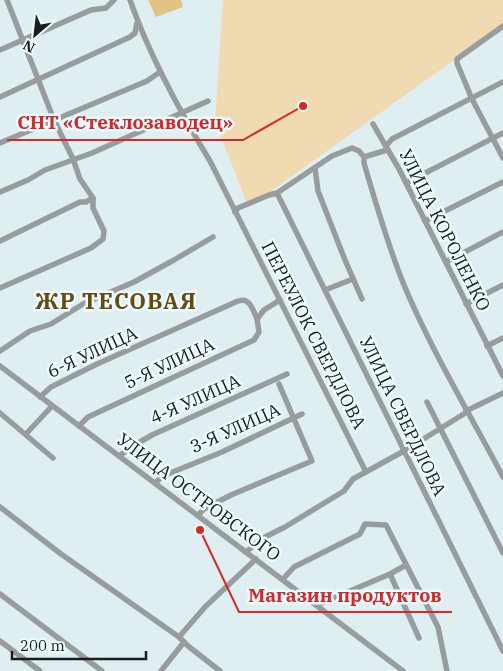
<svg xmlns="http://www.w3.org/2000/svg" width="503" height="671" viewBox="0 0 503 671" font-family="'IBM Plex Serif',serif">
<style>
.green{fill:#f0dab1}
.water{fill:#e1c287}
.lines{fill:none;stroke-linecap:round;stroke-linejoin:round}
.minor{stroke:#979d9e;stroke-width:5.5}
.labels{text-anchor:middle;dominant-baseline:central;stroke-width:5;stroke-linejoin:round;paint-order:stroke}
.street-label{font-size:18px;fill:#181e1e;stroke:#ecfbfd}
.district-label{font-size:22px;font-weight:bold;letter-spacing:1px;fill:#654b11;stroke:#ecfbfd}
.leader{fill:none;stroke:#d62828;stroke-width:2}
.callout-dot{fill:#d62828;stroke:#ecfbfd;stroke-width:2}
.callout-label{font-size:19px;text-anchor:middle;font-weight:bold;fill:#d62828;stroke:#ecfbfd;stroke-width:5;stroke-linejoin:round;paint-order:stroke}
</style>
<rect width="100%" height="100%" fill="#dfeef0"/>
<!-- green -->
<polygon class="green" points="223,0 503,0 503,25 253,204 246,201 215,121"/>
<!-- water -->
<polygon class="water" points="148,0 181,0 183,7 156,17"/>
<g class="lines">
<!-- minor -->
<g class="minor">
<path d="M130 0C150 57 179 110 210 161L366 472"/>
<polyline points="503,26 457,59 457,63 472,99 503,158"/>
<polyline points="0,50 91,10 106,8 114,0"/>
<polyline points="0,97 130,37 135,33 137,23"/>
<polyline points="373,124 399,169 503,376"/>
<polyline points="0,143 147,81 160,72"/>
<polyline points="386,146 392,139 503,82"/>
<path d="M364 157V163C376 204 388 246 404 285 432 352 470 414 503 477"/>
<polyline points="315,168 318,191 345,260 362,299"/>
<polyline points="406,183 503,133"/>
<polyline points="0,192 28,180 45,170 92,153 208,101"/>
<polyline points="277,193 503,651"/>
<polyline points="235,212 238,208 269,195 277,193 332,156 352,148 359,151 364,157 387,150"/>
<polyline points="425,221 503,182"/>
<polyline points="0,241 80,202 86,202 93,198"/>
<polyline points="446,262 503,232"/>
<polyline points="0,288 91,248 103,239 104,231 93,208 93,198 80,179 73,159 54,120 7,0"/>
<polyline points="325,290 353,279"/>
<polyline points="466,304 503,285"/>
<polyline points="487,346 503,338"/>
<polyline points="0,351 30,331 51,324 83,304 134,282 174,260 213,237"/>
<polyline points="0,366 403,671"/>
<path d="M40 397 51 387 97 364 238 301C250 297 253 310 257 319L264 310 280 300"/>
<polyline points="427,402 503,553"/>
<polyline points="466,411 503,393"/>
<polyline points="0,413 53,458"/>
<polyline points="79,426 88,417 254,340 259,332 257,319"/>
<polyline points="26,434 52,406"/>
<polyline points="119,456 133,446 152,435 287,374"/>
<polyline points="155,483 163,476 222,452 302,414"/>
<polyline points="0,507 61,554 179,637 188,646 220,671"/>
<polyline points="198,515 204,509 231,495 312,461 279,384"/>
<polyline points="246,552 263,538 285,527 344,491 353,479 404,451 467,412"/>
<polyline points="390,574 419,638"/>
<polyline points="283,579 294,567 360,534 365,524 386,525 438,627 447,671"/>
<polyline points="0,594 102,671"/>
<polyline points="317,605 390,574 406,565"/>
<polyline points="179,637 205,607 256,559"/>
<polyline points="0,641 40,671"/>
<polyline points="161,671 184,642"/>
</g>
</g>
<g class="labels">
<!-- street labels -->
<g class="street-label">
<text transform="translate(445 230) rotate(63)">УЛИЦА КОРОЛЕНКО</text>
<text transform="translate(314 335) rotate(63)">ПЕРЕУЛОК СВЕРДЛОВА</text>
<text transform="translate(92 352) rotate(-25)">6-Я УЛИЦА</text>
<text transform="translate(169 363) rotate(-25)">5-Я УЛИЦА</text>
<text transform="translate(195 399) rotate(-24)">4-Я УЛИЦА</text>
<text transform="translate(403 416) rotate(64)">УЛИЦА СВЕРДЛОВА</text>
<text transform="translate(235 428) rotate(-24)">3-Я УЛИЦА</text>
<text transform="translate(199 497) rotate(37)">УЛИЦА ОСТРОВСКОГО</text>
</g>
<!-- district labels -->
<g class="district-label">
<text x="116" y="300">ЖР ТЕСОВАЯ</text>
</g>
</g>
<!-- callouts -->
<path class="leader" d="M303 106L243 140H7M200 530L239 612H452"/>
<g class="callout-dot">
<circle cx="303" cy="106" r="5"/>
<circle cx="200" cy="530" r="5"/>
</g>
<g class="callout-label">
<text x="125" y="129">СНТ «Стеклозаводец»</text>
<text x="345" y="602">Магазин продуктов</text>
</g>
<!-- north arrow -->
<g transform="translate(35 35) rotate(208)" stroke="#ecfbfd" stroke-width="4" paint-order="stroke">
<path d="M0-4L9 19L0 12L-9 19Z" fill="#181e1e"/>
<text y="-8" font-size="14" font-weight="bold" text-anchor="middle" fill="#181e1e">N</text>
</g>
<!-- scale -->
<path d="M12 651v8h134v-8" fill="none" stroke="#181e1e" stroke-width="2.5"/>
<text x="20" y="651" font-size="15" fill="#181e1e" stroke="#ecfbfd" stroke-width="4" paint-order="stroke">200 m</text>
</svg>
